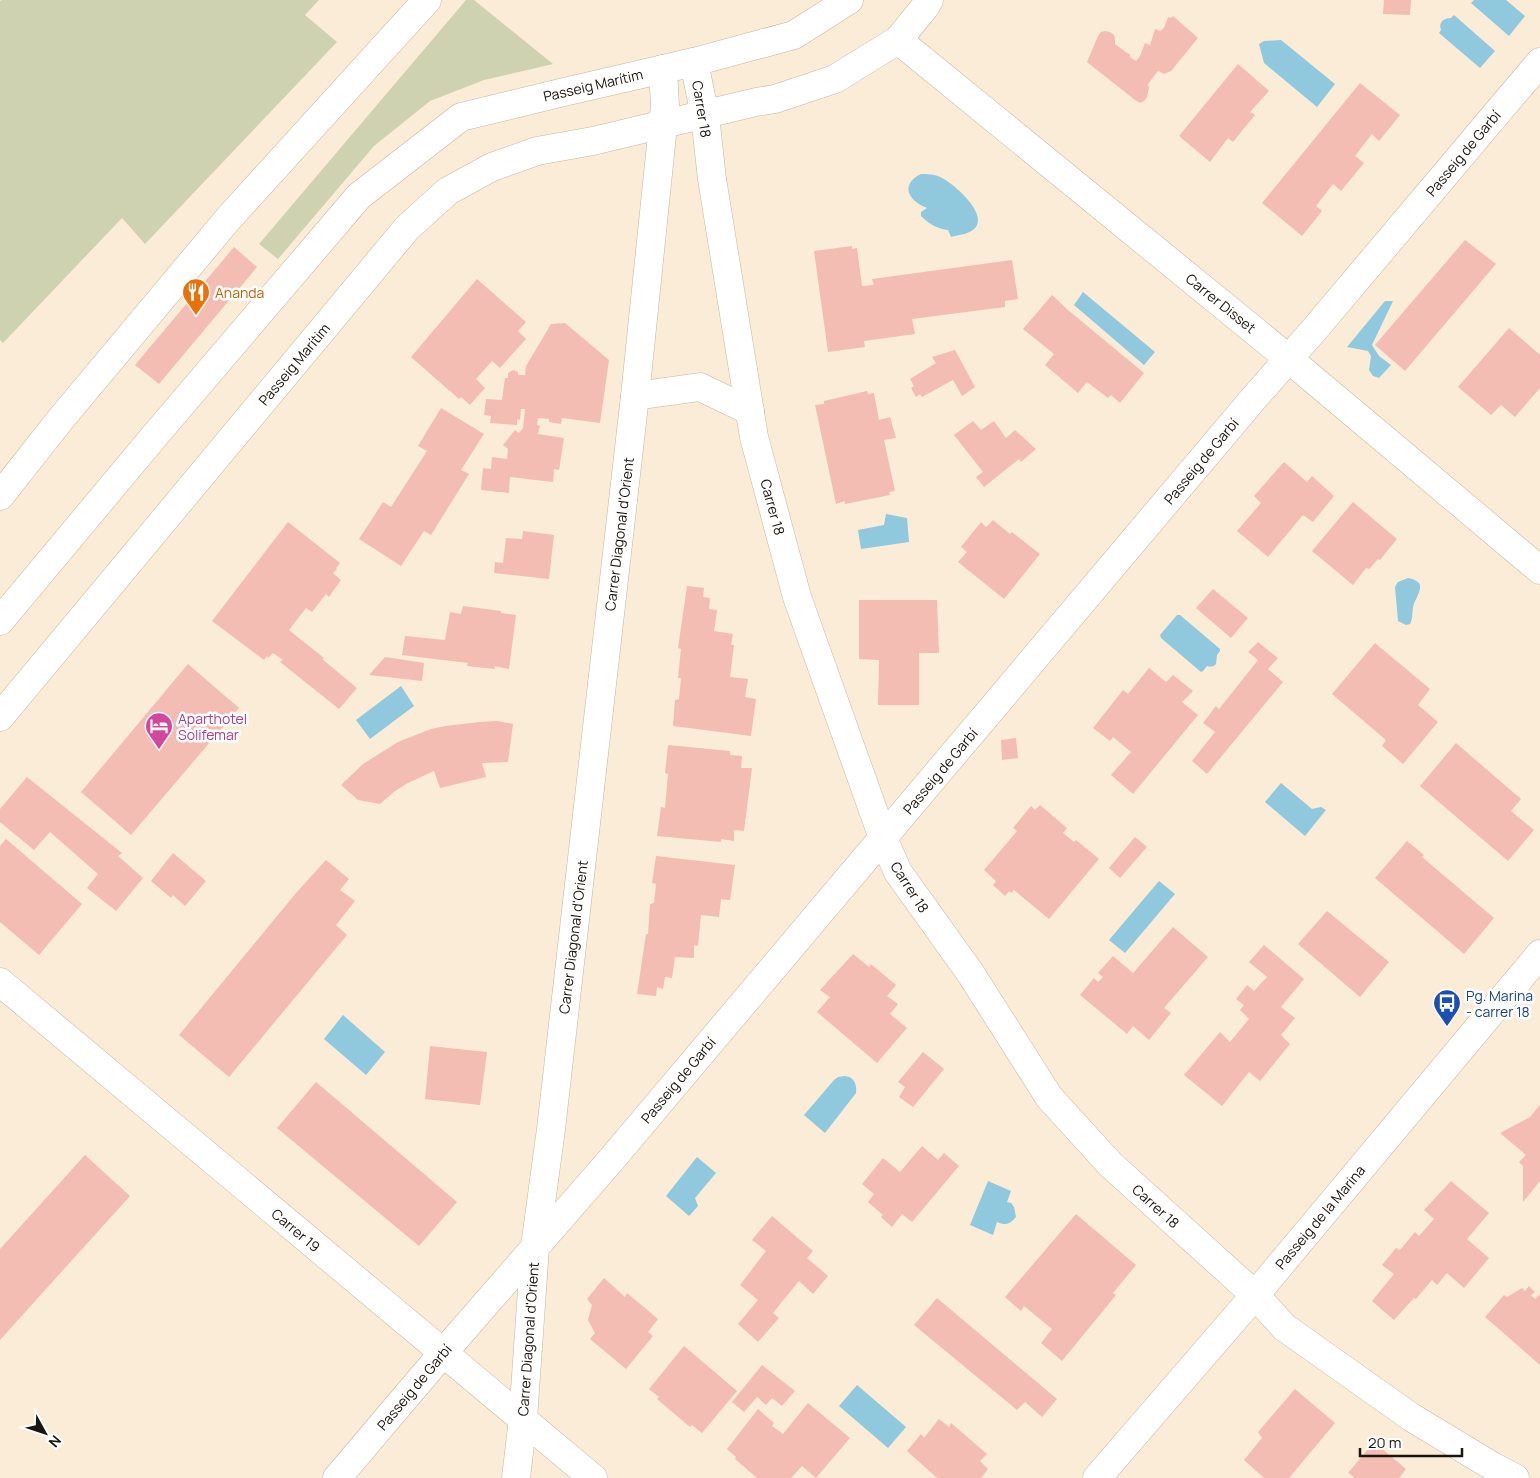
<svg xmlns="http://www.w3.org/2000/svg" width="1540" height="1478" viewBox="0 0 1540 1478" font-family="Manrope,sans-serif">
<style>
.green{fill:#ced2b0}
.water{fill:#90c8dd}
.building{fill:#f3bdb3}
.lines{fill:none;stroke-linecap:round;stroke-linejoin:round}
.street-casing{stroke:#c3b6a2;stroke-width:29}
.secondary-casing{stroke:#c3b6a2;stroke-width:29}
.street{stroke:#fff;stroke-width:28}
.secondary{stroke:#fff;stroke-width:28}
.labels{text-anchor:middle;dominant-baseline:central;stroke-width:5;stroke-linejoin:round;paint-order:stroke}
.street-label{font-size:14px;fill:#1a150e;stroke:#fff}
.food-label{font-size:14px;fill:#c56008;stroke:#fff;text-anchor:start}
.hotel-label{font-size:14px;fill:#b23c85;stroke:#fff;text-anchor:start}
.transit-label{font-size:14px;fill:#164399;stroke:#fff;text-anchor:start}
</style>
<rect width="100%" height="100%" fill="#faecd7"/>
<!-- green -->
<g class="green">
<polygon points="2,0 319,0 305,15 337,42 145,244 122,218 3,343 0,340 0,1"/>
<polygon points="466,0 474,0 553,64 484,80 430,101 374,146 278,259 259,244"/>
</g>
<!-- water -->
<g class="water">
<polygon points="1474,0 1506,0 1525,16 1509,36 1471,3"/>
<path d="M1454 15 1495 51 1480 68 1439 33 1441 30C1438 22 1444 18 1451 18Z"/>
<polygon points="1281,40 1335,84 1317,107 1264,63 1259,44 1264,41"/>
<path d="M921 174C927 174 934 174 940 177 952 182 987 212 976 227 971 234 958 235 951 237L948 230C938 229 929 224 921 216V212L927 208C909 201 899 185 921 174Z"/>
<polygon points="1083,292 1155,352 1144,365 1074,305"/>
<polygon points="1385,301 1393,301 1372,345 1379,356 1391,365 1379,378 1373,376 1369,370 1371,356 1368,351 1347,347"/>
<polygon points="886,514 907,518 909,542 861,549 858,530 884,525"/>
<path d="M1408 578C1430 582 1416 595 1413 607 1412 614 1413 618 1410 624L1406 625 1398 621 1395 587 1398 582Z"/>
<path d="M1177 615H1180L1220 649V651L1217 655 1216 664C1213 667 1211 667 1207 666L1203 671 1201 672 1161 638 1160 635Z"/>
<polygon points="401,686 414,706 370,739 356,720"/>
<polygon points="1281,783 1312,809 1321,807 1326,810 1305,836 1265,802"/>
<polygon points="1159,881 1175,894 1125,953 1109,940"/>
<polygon points="343,1015 385,1052 366,1075 324,1039"/>
<path d="M845 1076C854 1077 857 1084 856 1093L825 1133 804 1115 834 1080 838 1077Z"/>
<polygon points="697,1157 716,1173 695,1198 698,1206 689,1216 666,1196"/>
<path d="M988 1181 1011 1191 1007 1202 1011 1203 1014 1207 1016 1217C1010 1224 1006 1226 997 1222L993 1235 970 1225Z"/>
<polygon points="857,1385 906,1427 888,1448 839,1406"/>
</g>
<!-- building -->
<g class="building">
<polygon points="1384,0 1411,0 1410,15 1383,14"/>
<polygon points="1173,16 1198,38 1171,71 1164,74 1158,71 1148,84 1149,88 1147,97 1144,101 1140,103 1135,100 1087,62 1098,36 1101,32 1105,31 1110,32 1114,35 1115,38 1115,44 1127,53 1130,54 1130,57 1136,61 1140,56 1145,43 1150,45 1155,29 1160,31 1164,28 1168,17 1171,18"/>
<polygon points="1238,64 1269,91 1250,112 1255,115 1233,142 1228,138 1210,162 1179,136"/>
<polygon points="1360,83 1400,115 1379,141 1372,134 1355,156 1364,163 1341,191 1333,184 1316,206 1322,211 1302,236 1262,203"/>
<polygon points="1465,240 1496,264 1405,371 1375,345"/>
<polygon points="852,246 852,249 857,248 862,286 874,285 872,279 1012,260 1018,299 1005,301 1005,307 912,319 915,334 864,341 865,347 828,352 814,251"/>
<polygon points="234,247 257,267 159,384 135,365"/>
<polygon points="477,279 526,322 518,331 526,339 500,368 492,361 476,379 485,388 470,405 461,397 459,399 411,357"/>
<polygon points="1052,295 1068,310 1144,373 1120,403 1111,395 1108,398 1087,382 1078,393 1045,365 1054,354 1023,329"/>
<polygon points="565,323 609,360 600,423 562,418 561,424 549,422 549,419 538,418 537,425 540,426 538,434 564,438 559,470 554,469 553,482 510,477 509,493 481,490 483,468 491,469 492,457 507,459 508,449 503,445 515,430 519,433 523,428 525,409 521,409 520,420 517,419 517,425 490,423 491,416 484,415 486,399 502,400 505,378 508,378 508,373 513,370 518,372 518,375 525,375 526,366 551,324"/>
<polygon points="1509,328 1539,354 1540,353 1540,388 1515,417 1501,405 1491,415 1458,387"/>
<polygon points="955,350 975,387 962,396 953,380 922,397 920,394 916,397 911,388 914,386 910,379 936,363 932,357"/>
<polygon points="867,391 868,394 874,393 879,420 890,417 896,438 884,440 895,491 889,492 890,495 845,504 845,501 836,504 815,405 824,404 824,401"/>
<polygon points="441,408 484,434 461,470 469,474 431,535 424,531 401,566 359,539 383,502 391,507 427,451 418,446"/>
<polygon points="973,421 981,430 994,421 1006,438 1015,430 1036,449 1021,462 1019,459 984,487 976,477 983,472 954,435"/>
<polygon points="1284,462 1307,482 1312,476 1334,496 1313,522 1303,515 1268,557 1237,531 1261,503 1254,496"/>
<polygon points="1353,502 1397,539 1380,560 1378,559 1369,569 1366,568 1353,585 1312,551"/>
<polygon points="993,520 1010,534 1012,532 1040,554 1004,599 958,562 967,552 961,547 981,522 986,527"/>
<polygon points="288,522 340,563 336,568 337,569 333,573 341,580 329,597 326,594 312,612 306,608 289,630 324,658 322,659 357,688 339,709 280,662 283,660 273,653 268,658 267,656 264,660 212,621"/>
<polygon points="523,531 554,535 549,579 494,573 495,562 503,563 506,538 522,539"/>
<polygon points="687,586 704,588 703,597 710,598 709,609 717,610 714,631 733,634 731,645 734,645 730,677 748,679 745,697 756,699 751,736 673,726 675,700 679,699 681,678 678,678 681,649 678,648"/>
<polygon points="1213,589 1248,618 1231,638 1196,608"/>
<polygon points="859,600 937,600 939,653 919,653 919,705 878,705 879,660 859,659"/>
<polygon points="463,606 501,611 501,613 516,615 509,669 494,666 495,669 467,666 468,663 402,655 405,636 445,640 450,612 461,614"/>
<polygon points="1258,642 1278,658 1268,669 1283,682 1207,774 1192,761 1215,732 1203,723 1216,706 1219,709 1258,660 1248,652"/>
<polygon points="1375,643 1430,689 1418,705 1438,722 1403,764 1382,746 1386,740 1332,694"/>
<polygon points="385,657 424,663 422,681 369,675"/>
<polygon points="188,664 239,708 131,835 81,792"/>
<polygon points="1149,668 1166,682 1173,675 1193,691 1182,702 1198,715 1133,794 1111,775 1131,752 1113,737 1110,741 1093,728 1123,690 1128,694"/>
<polygon points="497,721 513,724 508,762 482,763 486,777 440,788 434,771 408,783 395,791 380,804 358,800 341,785 363,764 398,742 431,729 445,726 480,722"/>
<polygon points="1016,738 1018,758 1002,760 1001,740"/>
<polygon points="1456,743 1521,799 1511,811 1534,830 1508,861 1420,786"/>
<polygon points="668,745 730,751 730,755 742,756 741,768 752,768 744,831 734,830 734,841 721,839 721,842 657,836 661,807 665,808 668,774 665,773"/>
<polygon points="27,777 122,853 118,856 143,878 116,911 87,888 98,874 50,832 34,850 0,822 0,809"/>
<polygon points="1040,805 1067,828 1063,833 1074,842 1076,840 1099,859 1049,919 1014,890 1011,893 1009,891 1005,896 993,885 996,881 984,870 1017,831 1013,828 1031,806 1035,810"/>
<polygon points="1135,837 1147,847 1120,878 1109,868"/>
<polygon points="6,839 82,904 39,955 0,922 0,846"/>
<polygon points="1407,841 1424,855 1422,857 1494,918 1464,954 1375,878"/>
<polygon points="173,853 206,881 185,906 173,895 171,898 151,881"/>
<polygon points="656,856 735,865 730,900 721,899 719,917 701,915 698,946 694,945 694,958 675,957 672,978 665,977 663,989 657,987 656,996 637,994 646,934 648,934 650,904 654,903 656,884 652,883"/>
<polygon points="326,860 349,879 340,890 355,901 336,925 347,935 229,1077 179,1035 296,893"/>
<polygon points="1327,911 1389,962 1360,997 1298,944"/>
<polygon points="1173,927 1208,957 1164,1008 1171,1013 1149,1040 1133,1026 1127,1034 1080,995 1094,978 1098,982 1103,977 1098,973 1113,956 1133,973"/>
<polygon points="1264,945 1304,979 1281,1007 1295,1018 1281,1035 1290,1044 1260,1081 1249,1072 1222,1106 1184,1075 1220,1032 1230,1042 1249,1019 1240,1010 1244,1005 1236,999 1247,985 1254,991 1267,977 1249,962"/>
<polygon points="853,954 869,967 871,964 896,985 887,996 898,1004 890,1014 907,1028 877,1063 817,1012 830,997 820,990"/>
<polygon points="430,1046 487,1052 480,1105 425,1099"/>
<polygon points="923,1052 944,1069 913,1107 899,1097 905,1087 898,1082"/>
<polygon points="316,1082 457,1202 419,1246 277,1128"/>
<polygon points="1540,1105 1540,1181 1523,1202 1523,1166 1519,1162 1526,1155 1500,1133 1530,1117"/>
<polygon points="922,1146 938,1160 944,1153 959,1166 912,1222 902,1214 892,1227 881,1217 883,1215 868,1202 874,1194 862,1184 883,1158 900,1172"/>
<polygon points="85,1155 130,1196 0,1340 0,1249"/>
<polygon points="1451,1181 1489,1213 1467,1239 1489,1258 1464,1288 1447,1273 1437,1285 1432,1280 1416,1299 1414,1298 1394,1320 1372,1301 1394,1274 1382,1265 1396,1248 1400,1250 1415,1232 1419,1236 1434,1219 1424,1210"/>
<polygon points="1076,1214 1136,1265 1113,1293 1116,1295 1062,1361 1041,1343 1052,1329 1024,1306 1021,1311 1005,1297"/>
<polygon points="772,1216 813,1251 807,1258 828,1276 813,1294 799,1281 773,1313 779,1318 758,1342 738,1324 758,1300 740,1285 766,1251 752,1240"/>
<polygon points="604,1278 625,1297 627,1293 658,1319 648,1332 653,1336 626,1369 590,1339 595,1333 588,1320 592,1305 587,1299"/>
<polygon points="1529,1286 1535,1292 1531,1295 1535,1299 1540,1294 1540,1365 1485,1317 1504,1295 1507,1297 1522,1288 1525,1291"/>
<polygon points="937,1298 1057,1399 1042,1417 1025,1402 1017,1410 914,1325"/>
<polygon points="684,1346 737,1391 702,1433 692,1425 690,1427 657,1399 659,1397 649,1389"/>
<polygon points="762,1365 795,1391 782,1406 772,1398 766,1405 757,1397 744,1412 732,1402"/>
<polygon points="1295,1389 1335,1423 1289,1478 1264,1478 1244,1460 1262,1438 1258,1432"/>
<polygon points="808,1403 850,1438 816,1478 802,1466 791,1478 757,1478 735,1459 736,1457 727,1449 758,1409 774,1423 772,1426 783,1434"/>
<polygon points="939,1419 949,1427 951,1423 987,1454 980,1461 988,1469 981,1478 937,1478 907,1451 921,1434 924,1438"/>
<polygon points="1374,1442 1406,1469 1399,1478 1353,1478 1354,1477 1348,1473"/>
</g>
<g class="lines">
<!-- street casing -->
<g class="street-casing">
<g id="street">
<polyline points="694,62 705,116 712,179 754,437 797,597 883,838 898,872 971,974 1049,1097 1110,1164 1255,1295 1284,1327 1411,1417 1492,1466 1515,1478"/>
<polyline points="635,396 700,387 750,411"/>
<polyline points="0,496 60,420 228,219 427,0"/>
<polyline points="0,621 157,433 359,196 461,117 564,92 694,62 794,35 849,0"/>
<polyline points="0,717 407,228 448,191 492,167 537,151 593,141 756,102 775,99 835,79 898,40 925,7 929,0"/>
<polyline points="0,982 593,1478"/>
<polyline points="337,1478 443,1353 611,1160 1254,398 1314,330 1540,62"/>
<polyline points="516,1478 523,1419 535,1247 551,1129 635,396 665,106 663,69"/>
<polyline points="1097,1478 1255,1295 1540,954"/>
</g>
</g>
<!-- secondary casing -->
<g class="secondary-casing">
<polyline id="secondary" points="898,40 1289,359 1540,570"/>
</g>
<!-- street -->
<use href="#street" class="street"/>
<!-- secondary -->
<use href="#secondary" class="secondary"/>
</g>
<!-- icons -->
<defs>
<g id="restaurant-pin" transform="scale(1.4375)"><path d="M0 17L-7.5 6A9.5 9.5 0 1 1 7.5 6Z" fill="#e8710a" stroke="#fff"/><path d="M-5-6h1v4h1v-4h1v4h1v-4h1v5L-1.5 .5V6h-2V.5L-5-1ZM5-6V6H3V1.5H1.5Q1.5-4 5-6Z" fill="#fff"/></g>
<g id="hotel-pin" transform="scale(1.4375)"><path d="M0 17L-7.5 6A9.5 9.5 0 1 1 7.5 6Z" fill="#d1479c" stroke="#fff"/><path d="M-6-4.5h1.5V1H6V5H4.5V3h-9V5H-6ZM-4 0a1.8 1.8 0 1 1 3.6 0ZM.5 0V-2.5h3Q6-2.5 6 0Z" fill="#fff"/></g>
<g id="bus-pin" transform="scale(1.4375)"><path d="M0 17L-7.5 6A9.5 9.5 0 1 1 7.5 6Z" fill="#1a4fb4" stroke="#fff"/><path d="M-5-6H5V4H4V6H2V4H-2V6H-4V4H-5ZM-3.5-4V0h7V-4ZM-3.5 1.2v1.5H-2V1.2ZM2 1.2v1.5H3.5V1.2Z" fill="#fff"/></g>
</defs>
<g fill-rule="evenodd">
<use href="#restaurant-pin" x="196" y="292"/>
<use href="#hotel-pin" x="159" y="726"/>
<use href="#bus-pin" x="1447" y="1003"/>
</g>
<g class="labels">
<!-- street labels -->
<g class="street-label">
<text transform="translate(593 85) rotate(-13)">Passeig Marítim</text>
<text transform="translate(702 109) rotate(81)">Carrer 18</text>
<text transform="translate(1463 153) rotate(-50)">Passeig de Garbí</text>
<text transform="translate(1221 303) rotate(39)">Carrer Disset</text>
<text transform="translate(294 364) rotate(-50)">Passeig Marítim</text>
<text transform="translate(1201 461) rotate(-50)">Passeig de Garbí</text>
<text transform="translate(773 507) rotate(75)">Carrer 18</text>
<text transform="translate(619 534) rotate(-83)">Carrer Diagonal d'Orient</text>
<text transform="translate(940 771) rotate(-50)">Passeig de Garbí</text>
<text transform="translate(910 887) rotate(57)">Carrer 18</text>
<text transform="translate(573 937) rotate(-83)">Carrer Diagonal d'Orient</text>
<text transform="translate(678 1080) rotate(-50)">Passeig de Garbí</text>
<text transform="translate(1156 1206) rotate(42)">Carrer 18</text>
<text transform="translate(1320 1217) rotate(-50)">Passeig de la Marina</text>
<text transform="translate(296 1230) rotate(40)">Carrer 19</text>
<text transform="translate(528 1339) rotate(-86)">Carrer Diagonal d'Orient</text>
<text transform="translate(414 1387) rotate(-50)">Passeig de Garbí</text>
</g>
<!-- food labels -->
<g class="food-label">
<text x="215" y="292">Ananda</text>
</g>
<!-- hotel labels -->
<g class="hotel-label">
<text x="178" y="718">Aparthotel<tspan x="178" dy="16">Solifemar</tspan></text>
</g>
<!-- transit labels -->
<g class="transit-label">
<text x="1466" y="995">Pg. Marina<tspan x="1466" dy="16">- carrer 18</tspan></text>
</g>
</g>
<!-- north arrow -->
<g transform="translate(45 1433) rotate(130)" stroke="#ffffff" stroke-width="4" paint-order="stroke">
<path d="M0-4L9 19L0 12L-9 19Z" fill="#1a150e"/>
<text y="-8" font-size="14" font-weight="bold" text-anchor="middle" fill="#1a150e">N</text>
</g>
<!-- scale -->
<path d="M1360 1448v8h102v-8" fill="none" stroke="#1a150e" stroke-width="2.5"/>
<text x="1368" y="1448" font-size="15" fill="#1a150e" stroke="#ffffff" stroke-width="4" paint-order="stroke">20 m</text>
</svg>
